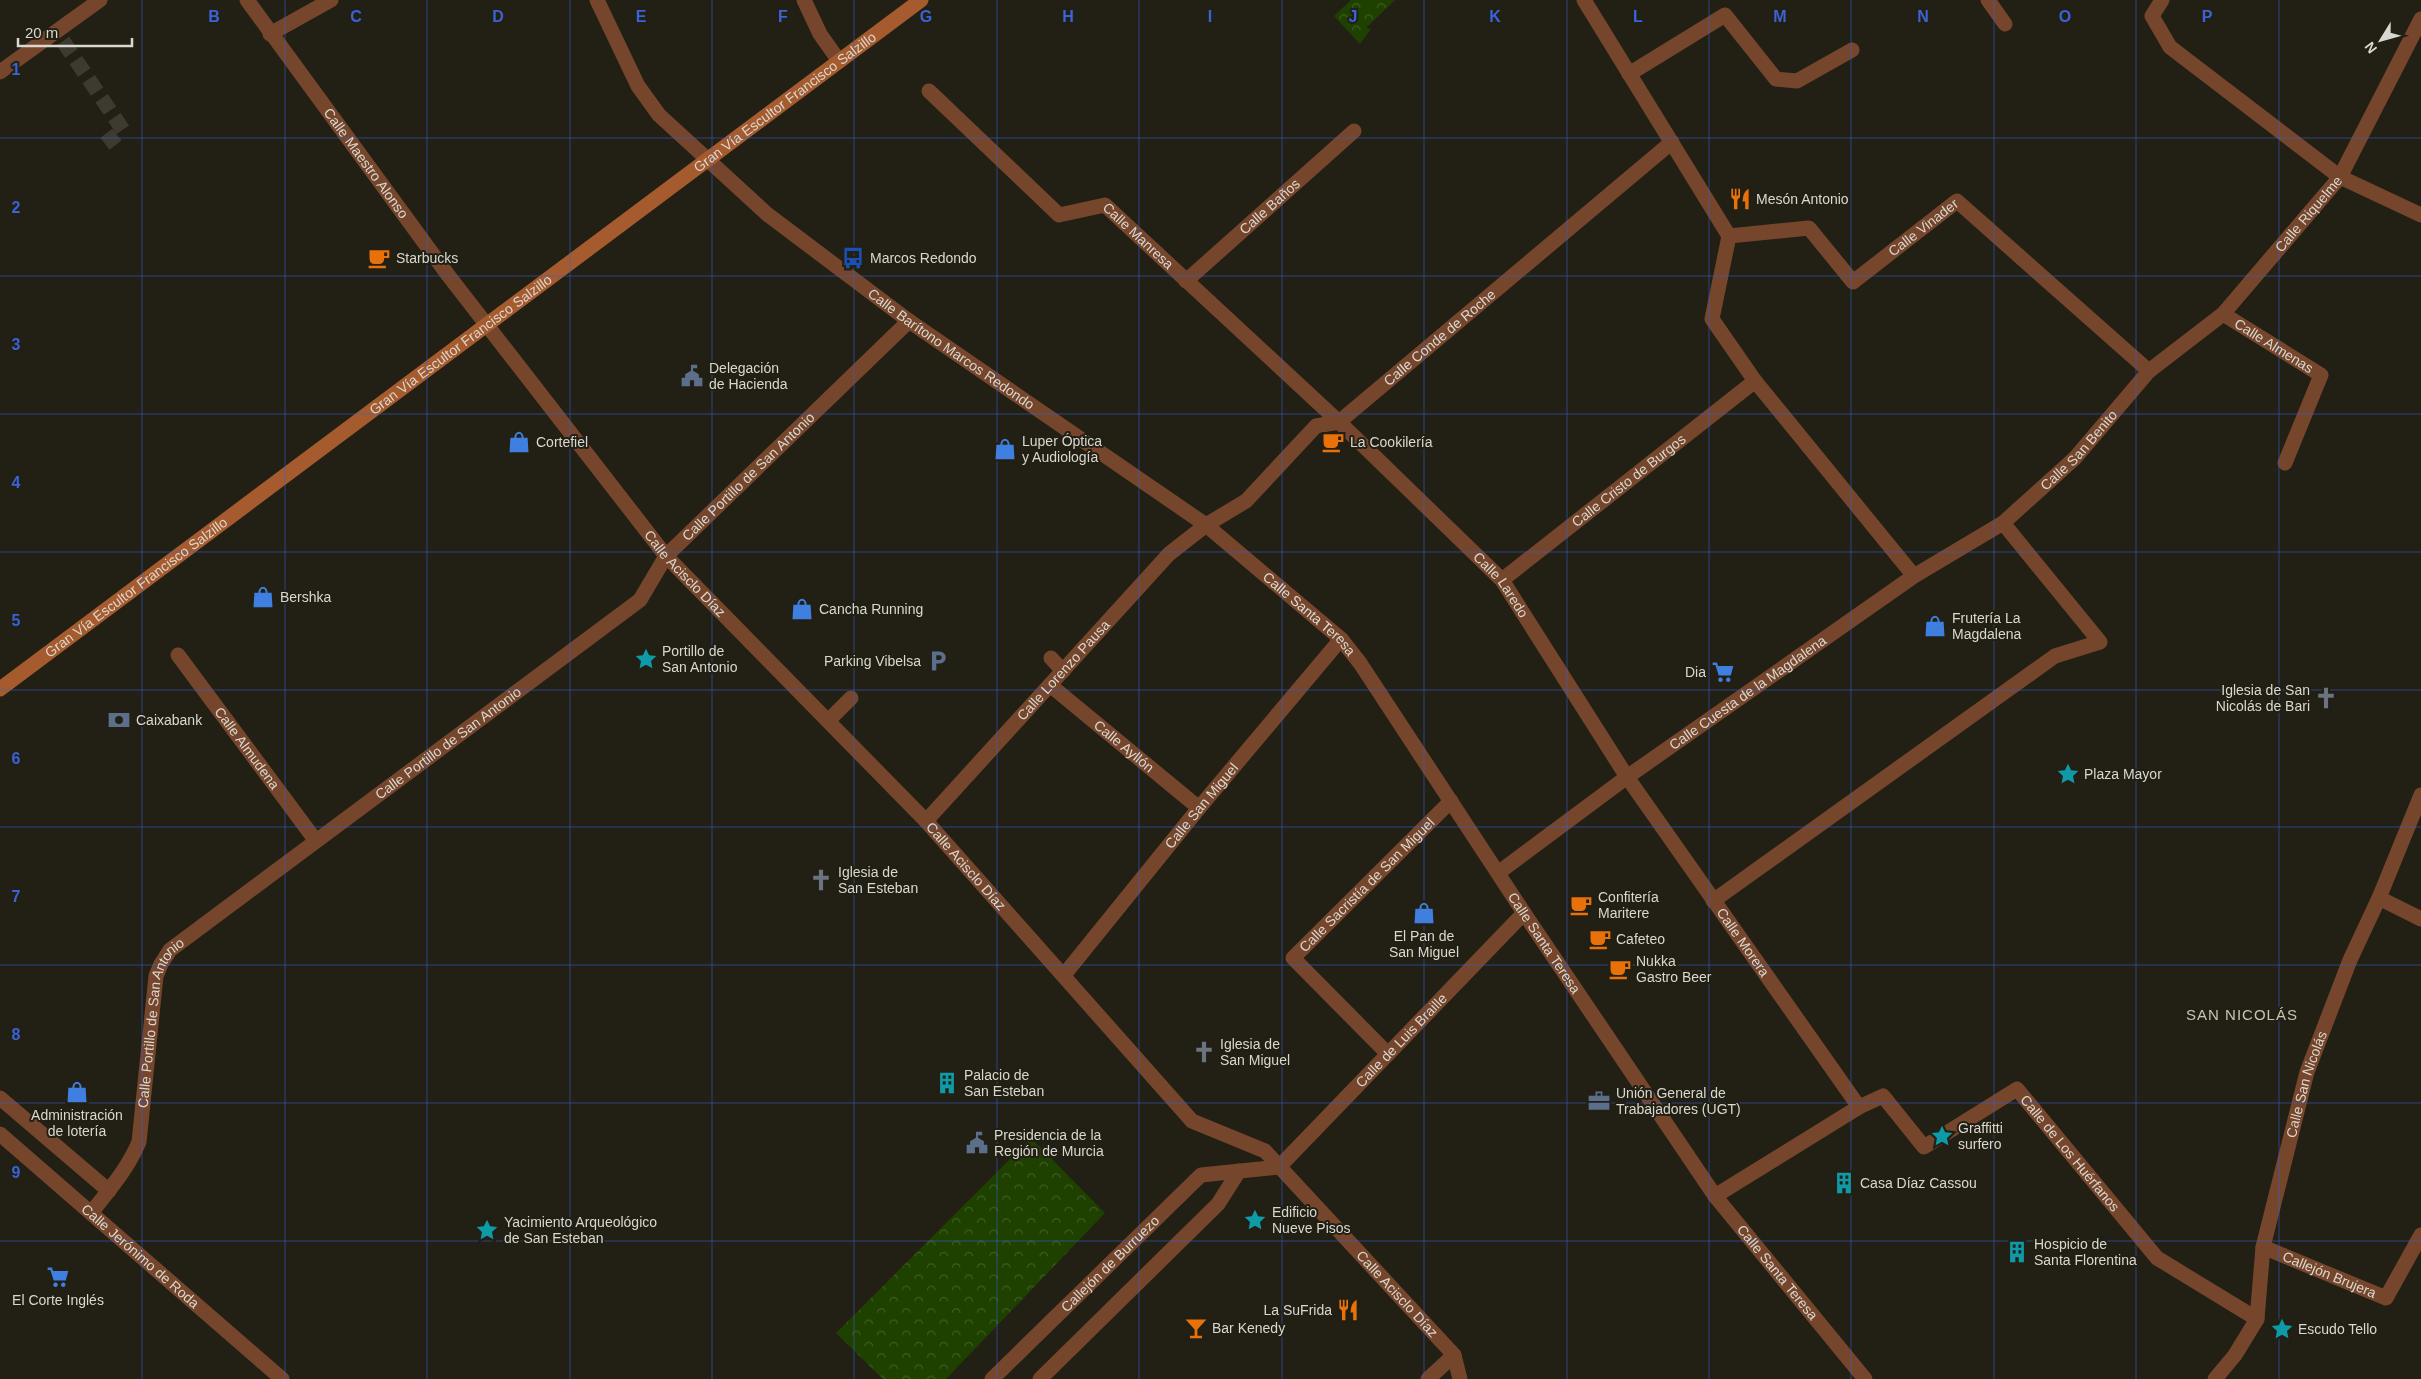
<svg xmlns="http://www.w3.org/2000/svg" width="2421" height="1379" viewBox="0 0 2421 1379" font-family="Helvetica,sans-serif">
<style>
.park{fill:url(#park-crowns)}
.lines{fill:none;stroke-linecap:round;stroke-linejoin:round}
.street-tunnel{stroke:#3d3b30;stroke-width:15;stroke-dasharray:15 8;stroke-linecap:butt}
.lane{stroke:#76462c;stroke-width:15}
.street{stroke:#76462c;stroke-width:15}
.secondary{stroke:#a65b2e;stroke-width:15}
.grid{fill:none;stroke:#3963d7;stroke-width:1;stroke-opacity:0.55}
.labels{text-anchor:middle;dominant-baseline:central;stroke-width:4;stroke-linejoin:round;paint-order:stroke}
.street-label{font-size:14px;fill:#d9d8d0;stroke:#221f14}
.poi-label{font-size:14px;fill:#d9d8d0;stroke:#221f14;text-anchor:start}
.neighbourhood-label{font-size:15px;letter-spacing:1px;fill:#c7c4b5;stroke:#221f14}
.grid-label{font-size:16px;text-anchor:middle;font-weight:bold;fill:#3963d7;stroke:#221f14;stroke-width:4;stroke-linejoin:round;paint-order:stroke}
</style>
<defs>
<pattern id="park-crowns" width="20" height="18" patternUnits="userSpaceOnUse" patternTransform="scale(1.25)"><rect width="20" height="18" fill="#1e4100"/><path d="M2 6a3 3 0 1 1 6 0M12 15a3 3 0 1 1 6 0" fill="none" stroke="#3e5c24"/></pattern>
</defs>
<rect width="100%" height="100%" fill="#221f14"/>
<!-- park -->
<g class="park">
<polygon points="1351,0 1395,0 1366,28 1371,29 1360,44 1334,16"/>
<polygon points="1031,1138 1105,1213 946,1379 883,1379 836,1333"/>
</g>
<g class="lines">
<!-- street-tunnel -->
<polyline class="street-tunnel" points="63,41 123,130 102,146"/>
<!-- lane -->
<g class="lane">
<polyline points="1051,658 1063,671"/>
<polyline points="828,721 851,698"/>
</g>
<!-- street -->
<g class="street">
<path id="s1" d="M247 0 448 275 666 556 926 821 1192 1121 1265 1151 1454 1355 1460 1379"/>
<path id="s2" d="M597 0 638 86 659 115 767 214 909 321 1206 525 1341 639 1360 663 1524 913 1715 1196 1865 1379"/>
<polyline points="804,0 820,34 839,61"/>
<polyline points="1584,0 1729,236 1712,319 1755,381 1914,576"/>
<polyline points="1988,0 2005,24"/>
<polyline points="2162,0 2152,16 2170,47 2340,177 2421,215"/>
<polyline points="270,34 331,0"/>
<polyline points="0,72 100,0"/>
<polyline points="1629,74 1725,15 1776,79 1797,81 1852,50"/>
<path id="s3" d="M929 91 1059 215 1105 205 1339 422 1502 580 1627 777 1859 1107"/>
<path id="s4" d="M1729 236 1809 228 1853 282 1957 201 2149 371"/>
<path id="s5" d="M1186 281 1354 131"/>
<path id="s6" d="M2223 314 2321 375 2285 463"/>
<path id="s7" d="M1502 580 1755 381"/>
<path id="s8" d="M178 655 316 841"/>
<path id="s9" d="M1050 685 1199 808"/>
<path id="s10" d="M926 821 1169 554 1206 525 1246 501 1316 426 1339 422 1672 142"/>
<path id="s11" d="M1498 873 1627 777 1914 576 2003 523 2075 458 2149 371 2223 314 2340 177 2421 19"/>
<polyline points="2379,898 2421,919"/>
<polyline points="1713,901 2055,656 2100,642 2003,523"/>
<path id="s12" d="M1064 975 1199 808 1341 639"/>
<path id="s13" d="M1388 1054 1293 958 1451 801"/>
<polyline points="0,1098 109,1191"/>
<path id="s14" d="M0 1134 282 1379"/>
<path id="s15" d="M1279 1167 1524 913"/>
<path id="s16" d="M1715 1196 1859 1107 1883 1096 1924 1147 2017 1089 2157 1258 2257 1319"/>
<path id="s17" d="M91 1213C109 1190 127 1170 139 1142L156 976 161 964 170 950 640 600 666 556 909 321"/>
<path id="s18" d="M2263 1247 2386 1298 2421 1235"/>
<path id="s19" d="M992 1379 1201 1175 1279 1167"/>
<polyline points="1040,1379 1218,1204 1239,1171"/>
<polyline points="1428,1379 1454,1355"/>
<path id="s20" d="M2215 1379 2235 1355 2257 1319 2263 1247 2307 1072 2350 960 2379 898 2421 795"/>
</g>
<!-- secondary -->
<path class="secondary" id="s21" d="M0 689 921 0"/>
</g>
<!-- grid -->
<path class="grid" d="M142 0V1379M285 0V1379M427 0V1379M570 0V1379M712 0V1379M854 0V1379M997 0V1379M1139 0V1379M1282 0V1379M1424 0V1379M1567 0V1379M1709 0V1379M1851 0V1379M1994 0V1379M2136 0V1379M2279 0V1379M0 138H2421M0 276H2421M0 414H2421M0 552H2421M0 690H2421M0 827H2421M0 965H2421M0 1103H2421M0 1241H2421"/>
<!-- icons -->
<defs>
<g id="restaurant-bare" transform="scale(1.725)"><path d="M-5-6h1v4h1v-4h1v4h1v-4h1v5L-1.5 .5V6h-2V.5L-5-1ZM5-6V6H3V1.5H1.5Q1.5-4 5-6Z" fill="#e8710a" stroke="#221f14" stroke-width="2.5" paint-order="stroke"/></g>
<g id="cafe-bare" transform="scale(1.725)"><path d="M-5.5-4.5H6V0H3Q3 3.5 0 3.5H-2.5Q-5.5 3.5-5.5 0ZM3-3.2v2h1.7v-2ZM-6 4.5H4V6H-6Z" fill="#e8710a" stroke="#221f14" stroke-width="2.5" paint-order="stroke"/></g>
<g id="bus-bare" transform="scale(1.725)"><path d="M-5-6H5V4H4V6H2V4H-2V6H-4V4H-5ZM-3.5-4V0h7V-4ZM-3.5 1.2v1.5H-2V1.2ZM2 1.2v1.5H3.5V1.2Z" fill="#1a4fb4" stroke="#221f14" stroke-width="2.5" paint-order="stroke"/></g>
<g id="civic-bare" transform="scale(1.725)"><path d="M-.6-6.5H3V-4.5H.6V-3L4-1V1h2V6H-6V1h2V-1L-.6-3ZM-1.2 2.5V6h2.4V2.5Z" fill="#5c6f8a" stroke="#221f14" stroke-width="2.5" paint-order="stroke"/></g>
<g id="shop-bare" transform="scale(1.725)"><path d="M-5-2.5h2.3a2.7 3.5 0 0 1 5.4 0H5L5.5 6h-11ZM-1.5-2.5h3a1.5 2.3 0 0 0-3 0Z" fill="#3f7fe0" stroke="#221f14" stroke-width="2.5" paint-order="stroke"/></g>
<g id="sight-bare" transform="scale(1.725)"><path d="M0-6L1.8-2.2L6-1.7L2.9 1.2L3.7 5.4L0 3.3L-3.7 5.4L-2.9 1.2L-6-1.7L-1.8-2.2Z" fill="#0f9aa8" stroke="#221f14" stroke-width="2.5" paint-order="stroke"/></g>
<g id="parking-bare" transform="scale(1.725)"><path d="M-3.5-5.5H1a3.5 3.5 0 0 1 0 7H-1V5.5H-3.5ZM-1-3.4V-.6H.8a1.4 1.4 0 0 0 0-2.8Z" fill="#5c6f8a" stroke="#221f14" stroke-width="2.5" paint-order="stroke"/></g>
<g id="supermarket-bare" transform="scale(1.725)"><path d="M-6-5.5h2.5l.6 2H6L4.5 2H-2.5L-4.4-4H-6ZM-1.5 3.2a1.3 1.3 0 1 0 .1 0ZM3 3.2a1.3 1.3 0 1 0 .1 0Z" fill="#3f7fe0" stroke="#221f14" stroke-width="2.5" paint-order="stroke"/></g>
<g id="church-bare" transform="scale(1.725)"><path d="M-1.2-6h2.4v3.5h3.3v2.4h-3.3V6h-2.4V-.1h-3.3v-2.4h3.3Z" fill="#6b7280" stroke="#221f14" stroke-width="2.5" paint-order="stroke"/></g>
<g id="bank-bare" transform="scale(1.725)"><path d="M-6-4H6V4H-6ZM0-2.3a2.3 2.3 0 1 0 0 4.6a2.3 2.3 0 1 0 0-4.6Z" fill="#5c6f8a" stroke="#221f14" stroke-width="2.5" paint-order="stroke"/></g>
<g id="building-bare" transform="scale(1.725)"><path d="M-4-6H4V6H1V3H-1V6H-4ZM-2.5-4.3h1.7v1.8h-1.7ZM.8-4.3h1.7v1.8H.8ZM-2.5-1h1.7V.8h-1.7ZM.8-1h1.7V.8H.8Z" fill="#0f9aa8" stroke="#221f14" stroke-width="2.5" paint-order="stroke"/></g>
<g id="office-bare" transform="scale(1.725)"><path d="M-6-3h4V-5.5h4V-3h4V5H-6ZM-1-4.5V-3h2v-1.5ZM-6 0V1H6V0Z" fill="#5c6f8a" stroke="#221f14" stroke-width="2.5" paint-order="stroke"/></g>
<g id="bar-bare" transform="scale(1.725)"><path d="M-6-5H6L.8 .8V4.5H3.5V6h-7V4.5H-.8V.8Z" fill="#e8710a" stroke="#221f14" stroke-width="2.5" paint-order="stroke"/></g>
</defs>
<g fill-rule="evenodd">
<use href="#restaurant-bare" x="1740" y="199"/>
<use href="#cafe-bare" x="379" y="258"/>
<use href="#bus-bare" x="853" y="258"/>
<use href="#civic-bare" x="692" y="376"/>
<use href="#shop-bare" x="519" y="442"/>
<use href="#cafe-bare" x="1333" y="442"/>
<use href="#shop-bare" x="1005" y="449"/>
<use href="#shop-bare" x="263" y="597"/>
<use href="#shop-bare" x="802" y="609"/>
<use href="#shop-bare" x="1935" y="626"/>
<use href="#sight-bare" x="646" y="659"/>
<use href="#parking-bare" x="938" y="661"/>
<use href="#supermarket-bare" x="1723" y="672"/>
<use href="#church-bare" x="2326" y="698"/>
<use href="#bank-bare" x="119" y="720"/>
<use href="#sight-bare" x="2068" y="774"/>
<use href="#church-bare" x="821" y="880"/>
<use href="#cafe-bare" x="1581" y="905"/>
<use href="#shop-bare" x="1424" y="913"/>
<use href="#cafe-bare" x="1600" y="939"/>
<use href="#cafe-bare" x="1620" y="969"/>
<use href="#church-bare" x="1204" y="1052"/>
<use href="#building-bare" x="947" y="1083"/>
<use href="#shop-bare" x="77" y="1092"/>
<use href="#office-bare" x="1599" y="1101"/>
<use href="#sight-bare" x="1942" y="1136"/>
<use href="#civic-bare" x="977" y="1143"/>
<use href="#building-bare" x="1844" y="1183"/>
<use href="#sight-bare" x="1255" y="1220"/>
<use href="#sight-bare" x="487" y="1230"/>
<use href="#building-bare" x="2017" y="1252"/>
<use href="#supermarket-bare" x="58" y="1277"/>
<use href="#restaurant-bare" x="1348" y="1310"/>
<use href="#bar-bare" x="1196" y="1328"/>
<use href="#sight-bare" x="2282" y="1329"/>
</g>
<g class="labels">
<!-- street labels -->
<g class="street-label">
<text stroke="none"><textPath href="#s21" startOffset="980">Gran Vía Escultor Francisco Salzillo</textPath></text>
<text stroke="none"><textPath href="#s1" startOffset="202">Calle Maestro Alonso</textPath></text>
<text stroke="none"><textPath href="#s5" startOffset="112">Calle Baños</textPath></text>
<text stroke="none"><textPath href="#s11" startOffset="1051">Calle Riquelme</textPath></text>
<text stroke="none"><textPath href="#s4" startOffset="239">Calle Vinader</textPath></text>
<text stroke="none"><textPath href="#s3" startOffset="272">Calle Manresa</textPath></text>
<text stroke="none"><textPath href="#s10" startOffset="712">Calle Conde de Roche</textPath></text>
<text stroke="none"><textPath href="#s21" startOffset="575">Gran Vía Escultor Francisco Salzillo</textPath></text>
<text stroke="none"><textPath href="#s6" startOffset="60">Calle Almenas</textPath></text>
<text stroke="none"><textPath href="#s2" startOffset="506">Calle Barítono Marcos Redondo</textPath></text>
<text stroke="none"><textPath href="#s11" startOffset="720">Calle San Benito</textPath></text>
<text stroke="none"><textPath href="#s17" startOffset="1034">Calle Portillo de San Antonio</textPath></text>
<text stroke="none"><textPath href="#s7" startOffset="161">Calle Cristo de Burgos</textPath></text>
<text stroke="none"><textPath href="#s1" startOffset="722">Calle Acisclo Díaz</textPath></text>
<text stroke="none"><textPath href="#s3" startOffset="776">Calle Laredo</textPath></text>
<text stroke="none"><textPath href="#s21" startOffset="170">Gran Vía Escultor Francisco Salzillo</textPath></text>
<text stroke="none"><textPath href="#s2" startOffset="952">Calle Santa Teresa</textPath></text>
<text stroke="none"><textPath href="#s10" startOffset="204">Calle Lorenzo Pausa</textPath></text>
<text stroke="none"><textPath href="#s11" startOffset="308">Calle Cuesta de la Magdalena</textPath></text>
<text stroke="none"><textPath href="#s17" startOffset="629">Calle Portillo de San Antonio</textPath></text>
<text stroke="none"><textPath href="#s9" startOffset="96">Calle Ayllón</textPath></text>
<text stroke="none"><textPath href="#s8" startOffset="116">Calle Almudena</textPath></text>
<text stroke="none"><textPath href="#s12" startOffset="218">Calle San Miguel</textPath></text>
<text stroke="none"><textPath href="#s1" startOffset="1128">Calle Acisclo Díaz</textPath></text>
<text stroke="none"><textPath href="#s13" startOffset="239">Calle Sacristía de San Miguel</textPath></text>
<text stroke="none"><textPath href="#s2" startOffset="1358">Calle Santa Teresa</textPath></text>
<text stroke="none"><textPath href="#s3" startOffset="1208">Calle Morera</textPath></text>
<text stroke="none"><textPath href="#s17" startOffset="209">Calle Portillo de San Antonio</textPath></text>
<text stroke="none"><textPath href="#s15" startOffset="176">Calle de Luis Braille</textPath></text>
<text stroke="none"><textPath href="#s20" startOffset="314">Calle San Nicolás</textPath></text>
<text stroke="none"><textPath href="#s16" startOffset="454">Calle de Los Huérfanos</textPath></text>
<text stroke="none"><textPath href="#s14" startOffset="186">Calle Jerónimo de Roda</textPath></text>
<text stroke="none"><textPath href="#s19" startOffset="165">Callejón de Burruezo</textPath></text>
<text stroke="none"><textPath href="#s2" startOffset="1762">Calle Santa Teresa</textPath></text>
<text stroke="none"><textPath href="#s18" startOffset="72">Callejón Brujera</textPath></text>
<text stroke="none"><textPath href="#s1" startOffset="1742">Calle Acisclo Díaz</textPath></text>
</g>
<!-- poi labels -->
<g class="poi-label">
<text x="1756" y="199">Mesón Antonio</text>
<text x="396" y="258">Starbucks</text>
<text x="870" y="258">Marcos Redondo</text>
<text x="709" y="368">Delegación<tspan x="709" dy="16">de Hacienda</tspan></text>
<text x="1022" y="441">Luper Óptica<tspan x="1022" dy="16">y Audiología</tspan></text>
<text x="536" y="442">Cortefiel</text>
<text x="1350" y="442">La Cookilería</text>
<text x="280" y="597">Bershka</text>
<text x="819" y="609">Cancha Running</text>
<text x="1952" y="618">Frutería La<tspan x="1952" dy="16">Magdalena</tspan></text>
<text x="662" y="651">Portillo de<tspan x="662" dy="16">San Antonio</tspan></text>
<text x="921" y="661" text-anchor="end">Parking Vibelsa</text>
<text x="1706" y="672" text-anchor="end">Dia</text>
<text x="2310" y="690" text-anchor="end">Iglesia de San<tspan x="2310" dy="16">Nicolás de Bari</tspan></text>
<text x="136" y="720">Caixabank</text>
<text x="2084" y="774">Plaza Mayor</text>
<text x="838" y="872">Iglesia de<tspan x="838" dy="16">San Esteban</tspan></text>
<text x="1598" y="897">Confitería<tspan x="1598" dy="16">Maritere</tspan></text>
<text x="1424" y="936" text-anchor="middle">El Pan de<tspan x="1424" dy="16">San Miguel</tspan></text>
<text x="1616" y="939">Cafeteo</text>
<text x="1636" y="961">Nukka<tspan x="1636" dy="16">Gastro Beer</tspan></text>
<text x="1220" y="1044">Iglesia de<tspan x="1220" dy="16">San Miguel</tspan></text>
<text x="964" y="1075">Palacio de<tspan x="964" dy="16">San Esteban</tspan></text>
<text x="1616" y="1093">Unión General de<tspan x="1616" dy="16">Trabajadores (UGT)</tspan></text>
<text x="77" y="1115" text-anchor="middle">Administración<tspan x="77" dy="16">de lotería</tspan></text>
<text x="1958" y="1128">Graffitti<tspan x="1958" dy="16">surfero</tspan></text>
<text x="994" y="1135">Presidencia de la<tspan x="994" dy="16">Región de Murcia</tspan></text>
<text x="1860" y="1183">Casa Díaz Cassou</text>
<text x="1272" y="1212">Edificio<tspan x="1272" dy="16">Nueve Pisos</tspan></text>
<text x="504" y="1222">Yacimiento Arqueológico<tspan x="504" dy="16">de San Esteban</tspan></text>
<text x="2034" y="1244">Hospicio de<tspan x="2034" dy="16">Santa Florentina</tspan></text>
<text x="58" y="1300" text-anchor="middle">El Corte Inglés</text>
<text x="1332" y="1310" text-anchor="end">La SuFrida</text>
<text x="1212" y="1328">Bar Kenedy</text>
<text x="2298" y="1329">Escudo Tello</text>
</g>
<!-- neighbourhood labels -->
<g class="neighbourhood-label">
<text x="2242" y="1014">SAN NICOLÁS</text>
</g>
</g>
<g class="grid-label">
<text x="214" y="22">B</text>
<text x="356" y="22">C</text>
<text x="498" y="22">D</text>
<text x="641" y="22">E</text>
<text x="783" y="22">F</text>
<text x="926" y="22">G</text>
<text x="1068" y="22">H</text>
<text x="1210" y="22">I</text>
<text x="1353" y="22">J</text>
<text x="1495" y="22">K</text>
<text x="1638" y="22">L</text>
<text x="1780" y="22">M</text>
<text x="1923" y="22">N</text>
<text x="2065" y="22">O</text>
<text x="2207" y="22">P</text>
<text x="16" y="75">1</text>
<text x="16" y="213">2</text>
<text x="16" y="350">3</text>
<text x="16" y="488">4</text>
<text x="16" y="626">5</text>
<text x="16" y="764">6</text>
<text x="16" y="902">7</text>
<text x="16" y="1040">8</text>
<text x="16" y="1178">9</text>
</g>
<!-- north arrow -->
<g transform="translate(2381 40) rotate(233)" stroke="#221f14" stroke-width="4" paint-order="stroke">
<path d="M0-4L9 19L0 12L-9 19Z" fill="#d9d8d0"/>
<text y="-8" font-size="14" font-weight="bold" text-anchor="middle" fill="#d9d8d0">N</text>
</g>
<!-- scale -->
<path d="M18 38v8h114v-8" fill="none" stroke="#d9d8d0" stroke-width="2.5"/>
<text x="25" y="38" font-size="15" fill="#d9d8d0" stroke="#221f14" stroke-width="4" paint-order="stroke">20 m</text>
</svg>
